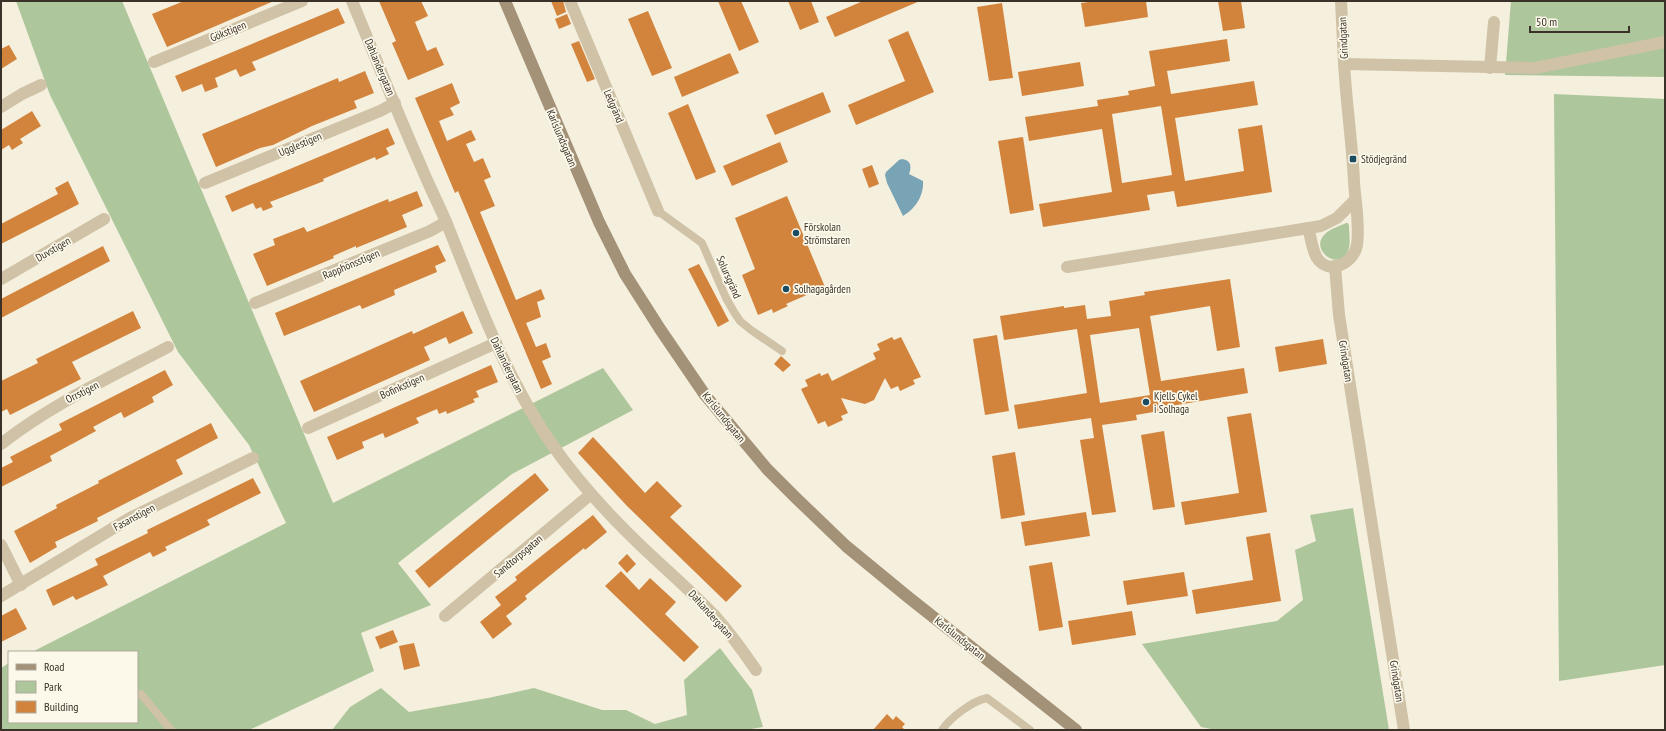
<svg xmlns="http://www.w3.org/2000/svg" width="1666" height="731" viewBox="0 0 1666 731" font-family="'PT Sans Narrow',sans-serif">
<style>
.green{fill:#adc69b}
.water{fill:#78a4b5}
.building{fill:#d2843d;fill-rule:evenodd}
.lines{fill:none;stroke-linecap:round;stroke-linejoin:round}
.lane{stroke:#cfc2a7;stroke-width:8}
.street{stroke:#cfc2a7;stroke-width:12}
.secondary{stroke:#a39178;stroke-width:12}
.poi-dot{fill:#194b61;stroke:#fcf8ea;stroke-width:1.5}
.labels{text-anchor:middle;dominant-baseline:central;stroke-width:3.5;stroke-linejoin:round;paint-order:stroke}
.street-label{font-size:11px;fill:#3a3228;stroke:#fcf8ea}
.poi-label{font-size:11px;fill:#3a3228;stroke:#fcf8ea;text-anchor:start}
</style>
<rect width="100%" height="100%" fill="#f5efdd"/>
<!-- green -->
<g class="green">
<polygon points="16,1 122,1 333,503 603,368 633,410 512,474 398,563 431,605 361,633 374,671 249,730 1,730 1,668 9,663 9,722 137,722 137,652 32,652 286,523 249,445 178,352 50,95"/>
<polygon points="1511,1 1665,1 1665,77 1505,75"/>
<polygon points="1554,94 1665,99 1665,665 1559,681"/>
<path d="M1346 223H1348L1349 226C1349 233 1351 244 1348 251 1340 273 1307 249 1326 233 1331 229 1339 226 1346 223Z"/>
<polygon points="1353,508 1389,730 1216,730 1201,727 1142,644 1277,621 1303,600 1295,550 1316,541 1310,515"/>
<polygon points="720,648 752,690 763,727 745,730 332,730 350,707 381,688 409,712 488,698 534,688 602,710 626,710 655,724 687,715 684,680"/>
</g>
<!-- water -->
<path class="water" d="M902 159C911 160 912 167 909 174L923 181C924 196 915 209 903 216L887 183 885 175 886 172 899 160Z"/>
<!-- building -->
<g class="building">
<polygon points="184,1 274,1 167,47 152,14"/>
<polygon points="379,1 421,1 428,16 415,22 427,51 436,47 444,65 408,80 392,43 396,41"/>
<polygon points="551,1 563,1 566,12 557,16"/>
<polygon points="718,1 741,1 759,42 739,51"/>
<polygon points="788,1 811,1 819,22 800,30"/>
<polygon points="863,1 920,1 835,37 826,17"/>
<polygon points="1096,1 1146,1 1148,17 1085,27 1081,3"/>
<polygon points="1218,1 1241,1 1245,28 1223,31"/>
<polygon points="1002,3 1013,78 989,81 977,7"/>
<polygon points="338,8 345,23 252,62 256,70 240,77 236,69 215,78 218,87 205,92 202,84 182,92 175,76"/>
<polygon points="648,11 672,68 652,76 628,19"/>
<polygon points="567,14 571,24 559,29 555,19"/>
<polygon points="908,31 934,92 856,125 848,105 905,81 888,40"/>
<path d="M1227 39 1230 61 1167 71 1171 94 1254 81 1258 105 1175 118 1185 181 1244 171 1238 129 1262 125 1272 192 1177 207 1174 191 1147 195 1150 210 1043 227 1039 204 1112 192 1102 129 1029 141 1025 117 1098 106 1097 100 1129 95 1128 91 1155 86 1149 51ZM1161 106 1172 175 1122 183 1112 114Z"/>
<polygon points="579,41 595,79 587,82 571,44"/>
<polygon points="9,45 17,59 1,69 1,49"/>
<polygon points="730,53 739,73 682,97 674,77"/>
<polygon points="1080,62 1084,86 1022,96 1018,72"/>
<polygon points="365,71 374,93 354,101 357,108 312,126 273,145 260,148 216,167 202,134 338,78 339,82"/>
<polygon points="452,83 460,103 450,108 454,115 439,121 447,141 471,130 476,140 466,144 474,162 483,158 491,177 484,180 495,206 480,212 516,300 541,289 545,299 537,302 541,317 526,323 536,347 546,343 551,357 542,361 552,384 541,389 458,191 455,193 415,98"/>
<polygon points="823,92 831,112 775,135 766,115"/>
<polygon points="688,104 716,172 696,180 668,113"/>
<polygon points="32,111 41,126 20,139 23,143 18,146 12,150 9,145 1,150 1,130"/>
<polygon points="388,128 395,144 386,148 389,154 376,160 375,157 323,179 324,181 270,202 273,207 263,211 261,207 256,209 253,203 232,212 225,196"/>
<polygon points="1023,137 1034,210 1010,214 998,141"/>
<polygon points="780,142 788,162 732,186 723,166"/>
<polygon points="872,165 879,184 869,188 862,169"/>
<polygon points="68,181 79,204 1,244 1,224 58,194 55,188"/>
<polygon points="417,191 423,206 402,215 407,227 356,248 356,246 333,256 334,258 267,286 253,254 275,245 273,239 304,227 307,232 388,199 389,202"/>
<polygon points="787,196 825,287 786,304 788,306 773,313 772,309 758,315 742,275 755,269 735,218"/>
<polygon points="438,245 446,261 435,266 437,272 394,290 395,295 362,309 360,305 284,336 275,313"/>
<polygon points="103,246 110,261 1,318 1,299"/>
<polygon points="699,264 729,321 718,327 688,269"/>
<path d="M1230 279 1240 347 1217 351 1210 306 1150 316 1161 381 1244 368 1248 393 1165 407V410L1136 415 1137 420 1102 425 1116 512 1092 515 1080 440 1094 438 1091 418 1018 429 1014 405 1087 393 1077 329 1004 340 1000 316 1064 306V308L1085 305 1087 319 1111 316 1109 301 1145 295 1144 292ZM1139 328 1150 395 1100 403 1090 335Z"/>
<polygon points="133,311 141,328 72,362 81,379 10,415 7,409 1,412 1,381 38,363 36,359"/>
<polygon points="463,311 473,333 449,344 446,337 424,347 430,360 314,412 300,381 412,331 413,334"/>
<polygon points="997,335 1009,411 985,415 973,339"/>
<polygon points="892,337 894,340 901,337 921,377 913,380 915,384 900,391 898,386 891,389 885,378 874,400 865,404 841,398 848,413 841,416 843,420 828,427 825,421 818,424 801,389 808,386 805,380 820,373 821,376 828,373 832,381 876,359 873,353 880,350 877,344"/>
<polygon points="1323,339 1327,364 1279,372 1275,347"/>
<polygon points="781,356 791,365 783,372 774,364"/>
<polygon points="491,365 498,382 476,391 479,397 473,399 475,402 447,414 446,411 439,414 437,409 416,418 419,423 385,438 383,433 362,442 364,448 337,460 327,437"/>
<polygon points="165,370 173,385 152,397 154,402 124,418 121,412 93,427 96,431 50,456 52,461 1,487 1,468 13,462 10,457 62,430 59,424"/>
<polygon points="1251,413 1267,512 1185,525 1181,502 1239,493 1227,417"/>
<polygon points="211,423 218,438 176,460 183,474 97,518 98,521 55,542 57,547 30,563 14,531 57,508 56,505 99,483 98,481"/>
<polygon points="1164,431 1175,507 1153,510 1141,435"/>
<polygon points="593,437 645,493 657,481 682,506 670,517 742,586 726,602 627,506 578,453"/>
<polygon points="1015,452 1025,515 1001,519 992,456"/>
<polygon points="535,473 549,490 429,588 415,571"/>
<polygon points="253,478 261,493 207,520 210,525 165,547 167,550 153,557 150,552 103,576 108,585 76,600 73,596 53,606 46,590 98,565 95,559 148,533 147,530"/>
<polygon points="1086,512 1090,536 1025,546 1021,522"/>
<polygon points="593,515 607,532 585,550 584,548 525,596 527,599 506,616 512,624 493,639 480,622 501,605 495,597 517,580 515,577"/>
<polygon points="1270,533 1281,601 1196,614 1192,590 1253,580 1246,537"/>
<polygon points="627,554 636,564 627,573 618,563"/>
<polygon points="1052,562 1063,627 1039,631 1029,566"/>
<polygon points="621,571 639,590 650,578 676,602 665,614 699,647 684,662 605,586"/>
<polygon points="1184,572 1188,596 1127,605 1123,581"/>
<polygon points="16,608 27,629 1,642 1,616"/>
<polygon points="1132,611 1136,635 1072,645 1068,621"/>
<polygon points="393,630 398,642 380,649 375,637"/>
<polygon points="414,643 420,666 404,670 399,646"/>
<polygon points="887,714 893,720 896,716 905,724 902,727 905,730 873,730"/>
</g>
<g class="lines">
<!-- lane -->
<g class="lane">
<polyline points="658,211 702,243 726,298 734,312 740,321 751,330 782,351"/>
<polyline points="141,694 171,730"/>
<path d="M942 730C950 718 972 701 987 698L1030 730"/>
</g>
<!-- street -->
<g class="street">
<path d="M352 1C375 56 397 112 421 166 429 186 439 205 447 224 477 299 505 376 551 443 576 479 606 512 637 542 663 567 690 590 715 616 730 633 743 651 756 670"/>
<polyline points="570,1 658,211"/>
<polyline points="154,62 302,1"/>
<polyline points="1344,64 1535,68 1665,42"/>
<polyline points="1490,68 1494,22"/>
<polyline points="1,107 22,94 41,85"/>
<polyline points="205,183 380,111 395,103"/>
<path d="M1308 228C1311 237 1312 250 1317 258 1329 276 1354 263 1357 245 1360 224 1355 201 1354 181 1352 141 1346 102 1344 62 1343 42 1342 21 1341 1"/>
<polyline points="1335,266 1339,315 1404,730"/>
<polyline points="1067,267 1321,226 1337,218 1355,200"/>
<polyline points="1,279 104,219"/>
<polyline points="255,303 430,231 446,222"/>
<polyline points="308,428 496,343"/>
<path d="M1 444C52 404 111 377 168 347"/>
<polyline points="1,545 21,585"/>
<polyline points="1,596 130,518 253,458"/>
<polyline points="445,616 591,494"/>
</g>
<!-- secondary -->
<polyline class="secondary" points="505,1 599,222 625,274 660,329 705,395 767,469 795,497 846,546 908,597 1076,730"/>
</g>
<!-- markers -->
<g class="poi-dot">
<rect x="1349" y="155" width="8" height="8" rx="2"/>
<circle cx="796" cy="233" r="4"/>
<circle cx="786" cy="289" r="4"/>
<circle cx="1146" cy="402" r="4"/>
</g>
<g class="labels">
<!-- street labels -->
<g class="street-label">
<text transform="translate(228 31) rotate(-22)">Gökstigen</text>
<text transform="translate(1343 38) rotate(-93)">Grindgatan</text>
<text transform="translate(380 67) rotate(67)">Dahlandergatan</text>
<text transform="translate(614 106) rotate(67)">Ledgränd</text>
<text transform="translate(562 138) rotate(67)">Karlslundsgatan</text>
<text transform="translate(300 144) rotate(-23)">Ugglestigen</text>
<text transform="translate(53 249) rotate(-30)">Duvstigen</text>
<text transform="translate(351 264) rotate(-23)">Rapphönsstigen</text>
<text transform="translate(729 277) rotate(66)">Solursgränd</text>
<text transform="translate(1346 361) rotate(81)">Grindgatan</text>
<text transform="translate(507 365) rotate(64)">Dahlandergatan</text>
<text transform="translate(402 386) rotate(-24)">Bofinkstigen</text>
<text transform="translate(82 392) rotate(-27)">Orrstigen</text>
<text transform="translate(724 417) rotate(51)">Karlslundsgatan</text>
<text transform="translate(134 517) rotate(-28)">Fasanstigen</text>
<text transform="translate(518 556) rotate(-40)">Sandtorpsgatan</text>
<text transform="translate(711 614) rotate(48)">Dahlandergatan</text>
<text transform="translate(960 638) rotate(39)">Karlslundsgatan</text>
<text transform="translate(1397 681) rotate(81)">Grindgatan</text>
</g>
<!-- poi labels -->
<g class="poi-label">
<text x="1361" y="159">Stödjegränd</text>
<text x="804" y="227">Förskolan<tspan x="804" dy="13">Strömstaren</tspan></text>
<text x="794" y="289">Solhagagården</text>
<text x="1154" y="396">Kjells Cykel<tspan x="1154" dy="13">i Solhaga</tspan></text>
</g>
</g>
<!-- border -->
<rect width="1666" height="731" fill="none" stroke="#3a3228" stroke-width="4"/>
<!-- legend -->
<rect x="8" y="651" width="130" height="72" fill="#fcf8ea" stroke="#aea99c"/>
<rect x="16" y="664" width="20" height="6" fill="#a39178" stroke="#aea99c"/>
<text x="44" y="671" font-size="12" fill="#3a3228">Road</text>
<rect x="16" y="681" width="20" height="12" fill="#adc69b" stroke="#aea99c"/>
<text x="44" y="691" font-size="12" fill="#3a3228">Park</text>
<rect x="16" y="701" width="20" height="12" fill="#d2843d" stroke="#aea99c"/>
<text x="44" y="711" font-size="12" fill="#3a3228">Building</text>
<!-- scale -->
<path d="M1530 26v6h99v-6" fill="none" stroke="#3a3228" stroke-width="2"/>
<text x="1536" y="26" font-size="12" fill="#3a3228" stroke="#fcf8ea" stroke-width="3" paint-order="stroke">50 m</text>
</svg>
